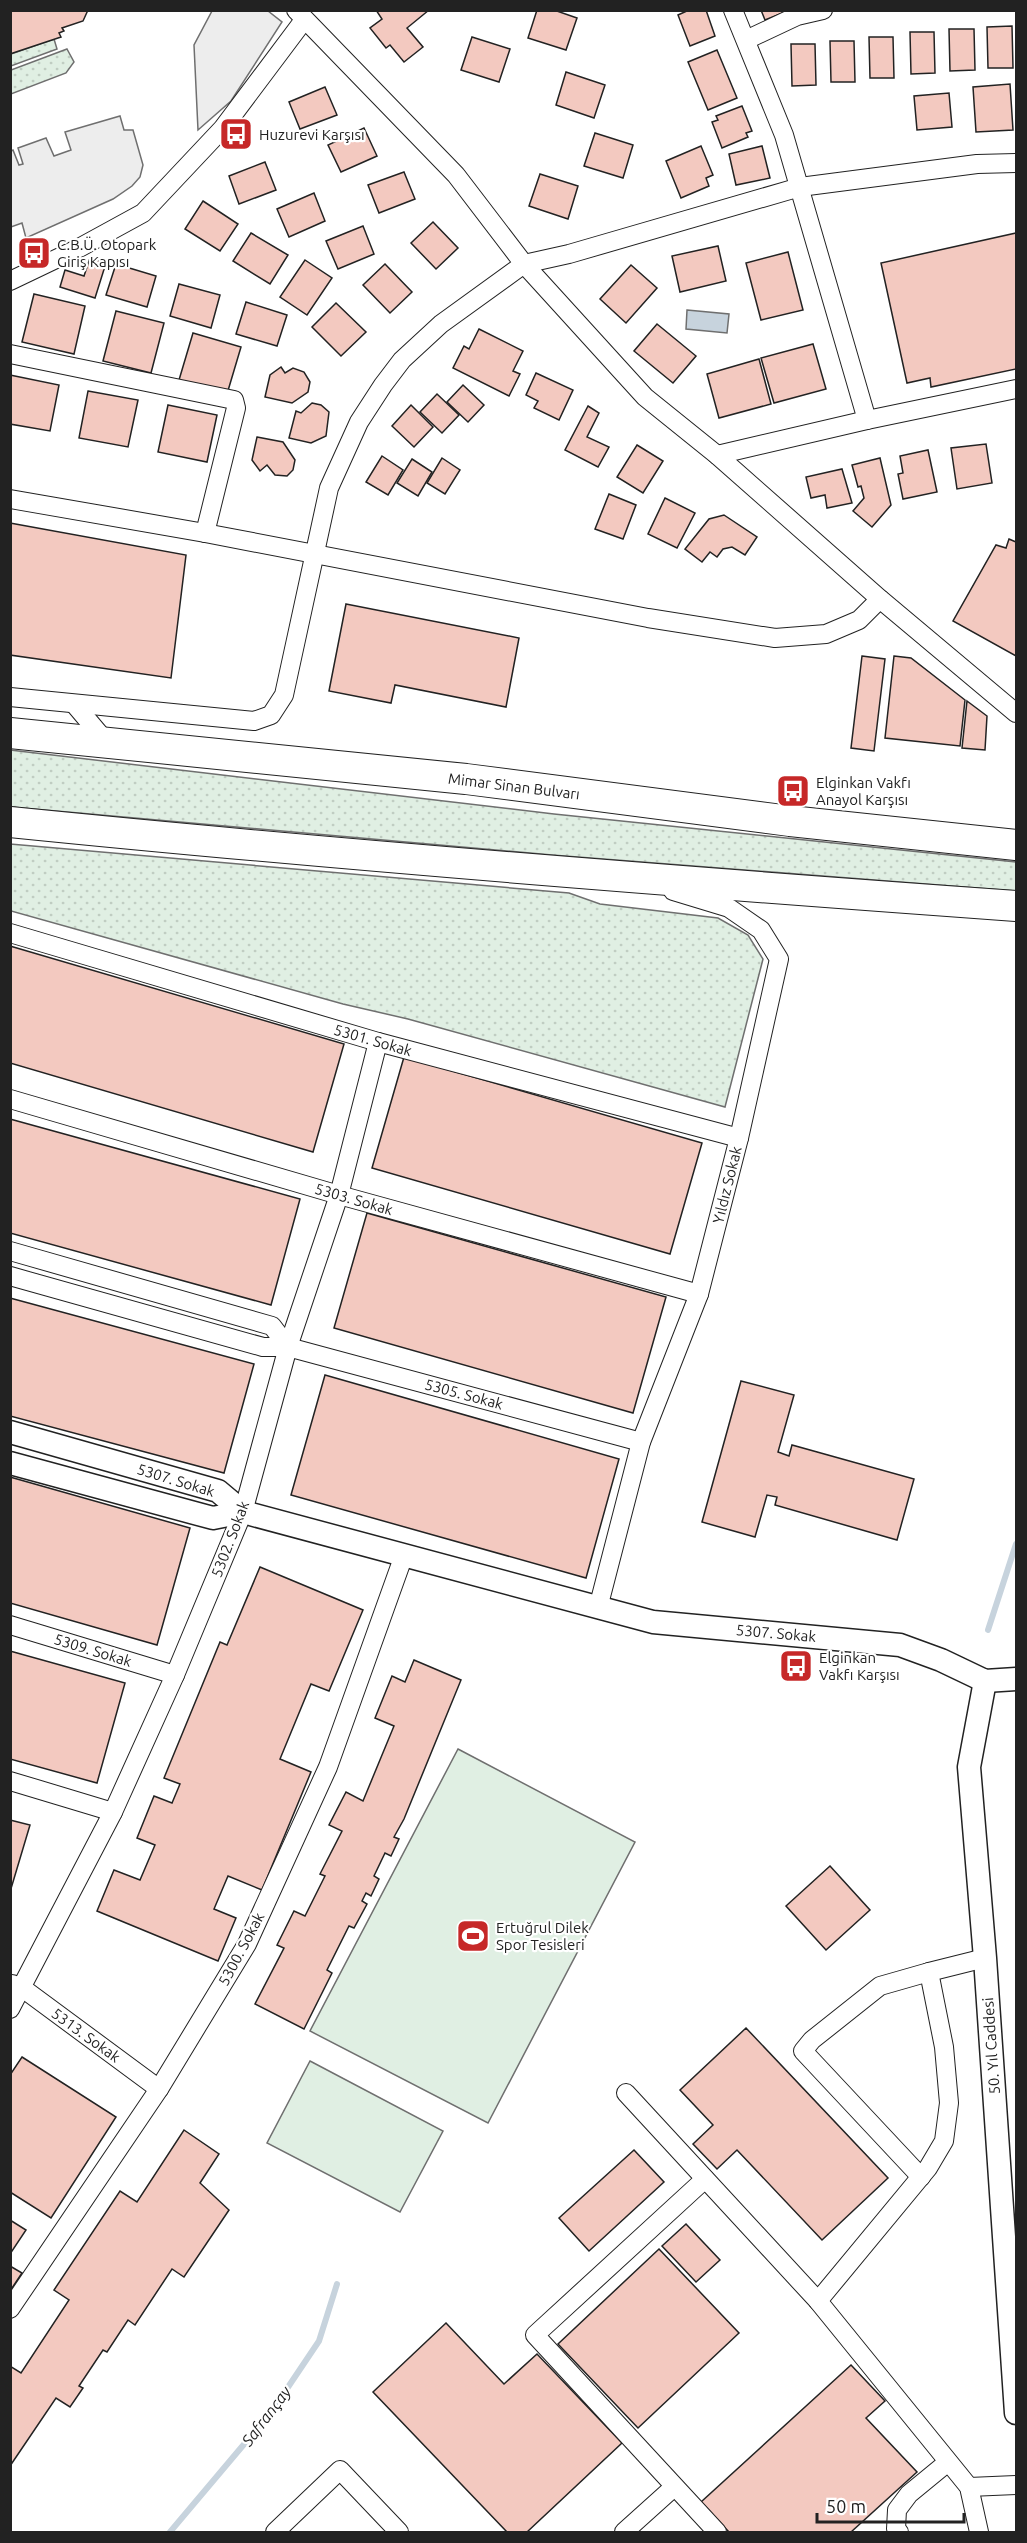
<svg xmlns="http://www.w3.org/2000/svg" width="1027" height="2543" viewBox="0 0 1027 2543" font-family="Ubuntu,sans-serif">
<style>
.grass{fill:url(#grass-dots);stroke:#6f6f6f;stroke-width:1.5}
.garden{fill:#e0efe3;stroke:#6f6f6f;stroke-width:1.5}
.parking{fill:#ededed;stroke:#6f6f6f;stroke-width:1.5}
.water{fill:#c7d3dd;stroke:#6f6f6f;stroke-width:1.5}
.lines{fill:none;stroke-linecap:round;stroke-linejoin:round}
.stream{stroke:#c7d3dd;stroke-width:6}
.building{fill:#f3c9c0;stroke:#222;stroke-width:1.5}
.minor-casing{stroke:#222;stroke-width:20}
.tertiary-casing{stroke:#222;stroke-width:25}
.trunk-casing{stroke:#222;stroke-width:32}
.minor{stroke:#fff;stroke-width:18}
.tertiary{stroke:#fff;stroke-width:22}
.trunk{stroke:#fff;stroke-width:30}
.labels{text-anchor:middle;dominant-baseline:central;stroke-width:4.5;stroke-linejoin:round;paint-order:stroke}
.poi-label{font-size:15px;fill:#222;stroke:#fff;text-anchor:start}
.street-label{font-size:15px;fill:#222;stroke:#fff}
.water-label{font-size:16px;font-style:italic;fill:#222;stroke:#fff}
</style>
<defs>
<pattern id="grass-dots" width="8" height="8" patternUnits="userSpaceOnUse" patternTransform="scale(1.5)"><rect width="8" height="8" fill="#e0efe3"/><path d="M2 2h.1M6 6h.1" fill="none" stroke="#c0cdc2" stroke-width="1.8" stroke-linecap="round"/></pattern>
</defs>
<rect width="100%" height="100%" fill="#fff"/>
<!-- grass -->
<g class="grass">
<polygon points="54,39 57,49 11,66 11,54"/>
<polygon points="67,49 74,62 66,73 11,94 11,70"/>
<polygon points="10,750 554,814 1016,862 1016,891 552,855 11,807"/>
<polygon points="10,844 569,893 600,904 718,918 748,935 763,959 725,1107 408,1019 343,1004 11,911"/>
</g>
<!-- garden -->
<g class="garden">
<polygon points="458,1749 635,1842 488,2123 310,2031"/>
<polygon points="310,2061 443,2131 400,2212 267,2143"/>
</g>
<!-- parking -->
<g class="parking">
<polygon points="212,11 268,11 282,22 231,101 198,130 194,45"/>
<polygon points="120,116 124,130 133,130 143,165 140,177 132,186 113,199 26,238 22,223 11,227 11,151 13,150 19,165 23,164 18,148 46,138 54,156 71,150 65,132"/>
</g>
<!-- water -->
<polygon class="water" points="687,310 729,314 727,333 686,329"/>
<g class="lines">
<!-- stream -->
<g class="stream">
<polyline points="988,1630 1016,1544"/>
<polyline points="170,2532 272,2411 319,2341 337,2284"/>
</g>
</g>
<!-- building -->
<g class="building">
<polygon points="10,10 88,10 83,21 62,28 64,31 59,33 61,37 10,54"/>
<polygon points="429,10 407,28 423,47 404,62 390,45 386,48 370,28 382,19 376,10"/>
<polygon points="537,10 554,10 577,18 566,50 528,38"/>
<polygon points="689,10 706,10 715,36 690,46 678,15"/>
<polygon points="761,10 790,10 765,20"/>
<polygon points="1012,26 1013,68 988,68 987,27"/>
<polygon points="949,29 974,29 975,70 950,71"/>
<polygon points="910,32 934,32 935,73 911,74"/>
<polygon points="472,37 510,49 499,82 461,70"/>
<polygon points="869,37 893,37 894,78 870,78"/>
<polygon points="830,41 854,41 855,82 831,82"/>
<polygon points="791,44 815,44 816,85 792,86"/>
<polygon points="717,50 737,98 708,110 688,62"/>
<polygon points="566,72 605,85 594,118 556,105"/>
<polygon points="1010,84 1013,130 976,132 973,87"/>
<polygon points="325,87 337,115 300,129 289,102"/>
<polygon points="949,93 952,127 917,130 914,96"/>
<polygon points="742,106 752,131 746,133 748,137 722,148 712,122 718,120 716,116"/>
<polygon points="364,128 377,156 341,172 328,145"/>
<polygon points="595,133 633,145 623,178 584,166"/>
<polygon points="701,146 713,175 706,178 709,186 681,198 666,161"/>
<polygon points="762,146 770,178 736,185 729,154"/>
<polygon points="265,162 276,190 239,204 229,176"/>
<polygon points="404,172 415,199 379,213 368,185"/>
<polygon points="540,174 578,186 568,219 529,206"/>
<polygon points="314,193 325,221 289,237 277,209"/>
<polygon points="203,201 238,224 220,251 185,229"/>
<polygon points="433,222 458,248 436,269 411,243"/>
<polygon points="363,226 374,254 338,269 326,241"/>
<polygon points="251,233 288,255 270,284 233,261"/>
<polygon points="1016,233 1016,369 931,387 930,378 907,383 881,263"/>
<polygon points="718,246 726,281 680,292 672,256"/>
<polygon points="788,252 803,310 761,320 746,263"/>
<polygon points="90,258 106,263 95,298 60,287 65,270 84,276"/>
<polygon points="305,260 332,278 307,315 280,297"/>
<polygon points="116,264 156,276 147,307 106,295"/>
<polygon points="385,264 412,292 390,313 363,285"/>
<polygon points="631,265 657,288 626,323 600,299"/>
<polygon points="179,284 220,295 211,328 170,316"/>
<polygon points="34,294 85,306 74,354 22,342"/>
<polygon points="246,302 287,315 277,346 236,334"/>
<polygon points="336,303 366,332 341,356 312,327"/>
<polygon points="116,311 164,323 151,373 103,361"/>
<polygon points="657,324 696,356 673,383 634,351"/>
<polygon points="479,329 523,351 513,371 520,374 509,396 453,368 464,346 469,349"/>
<polygon points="193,333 241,347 227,394 179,380"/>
<polygon points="813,344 826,389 774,403 761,358"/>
<polygon points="759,359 771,404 719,418 707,374"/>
<polygon points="281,367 285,373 293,368 304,372 310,382 308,392 292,403 265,397 270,375"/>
<polygon points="536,373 573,390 559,420 534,408 538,401 526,395"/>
<polygon points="10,375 59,385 50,431 10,424"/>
<polygon points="463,385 484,405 468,422 447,402"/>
<polygon points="88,391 138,400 128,447 79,438"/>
<polygon points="437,394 459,415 442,433 420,412"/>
<polygon points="312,403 321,405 329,412 326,436 311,443 289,438 296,411 301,413"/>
<polygon points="168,405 217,415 207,462 158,452"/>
<polygon points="411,405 433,427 414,447 392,426"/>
<polygon points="588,406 599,413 587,437 609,447 598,467 565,450"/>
<polygon points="257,437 283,442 295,460 293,470 287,476 275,475 267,465 260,471 252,460"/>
<polygon points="986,444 992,483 957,489 951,448"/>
<polygon points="637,445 663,461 643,493 617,477"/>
<polygon points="928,450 937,492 903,499 898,474 903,473 900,456"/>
<polygon points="382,456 403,470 388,495 366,482"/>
<polygon points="442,458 460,470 445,494 427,483"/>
<polygon points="880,458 891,505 872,527 853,511 864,498 861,486 858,487 852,465"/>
<polygon points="412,459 432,472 418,496 397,483"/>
<polygon points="842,469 852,503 827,508 825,495 811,498 806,477"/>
<polygon points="609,494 636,505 623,539 595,529"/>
<polygon points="665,498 695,513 677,548 648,534"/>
<polygon points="724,515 757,537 745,555 732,547 723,549 717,557 710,552 702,562 685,549 709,519"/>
<polygon points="10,523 186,555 171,678 10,655"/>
<polygon points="1009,539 1016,542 1016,656 953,621 996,545 1006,548"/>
<polygon points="346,604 519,638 506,707 395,685 391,703 329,691"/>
<polygon points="862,656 885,659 874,751 851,748"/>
<polygon points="894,656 911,658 965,700 960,746 885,738"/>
<polygon points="967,701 987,716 985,750 962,748"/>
<polygon points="10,946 344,1044 313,1152 10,1063"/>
<polygon points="404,1057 702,1143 670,1254 372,1168"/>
<polygon points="10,1119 300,1199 271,1305 10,1233"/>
<polygon points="367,1213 666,1297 633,1413 334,1328"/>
<polygon points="10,1298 254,1364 224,1473 10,1416"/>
<polygon points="325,1375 619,1459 586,1578 291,1495"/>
<polygon points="741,1381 794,1395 778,1452 789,1456 792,1445 914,1479 897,1540 775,1505 777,1497 767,1495 755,1537 702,1522"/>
<polygon points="10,1477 190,1528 157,1645 10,1603"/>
<polygon points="260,1567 363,1610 329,1691 311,1684 280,1759 311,1772 262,1890 228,1876 214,1909 236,1918 218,1961 97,1911 114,1870 140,1880 155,1845 137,1838 154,1796 172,1803 180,1784 164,1778 220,1642 227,1645"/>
<polygon points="10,1651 125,1683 97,1783 10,1759"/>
<polygon points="414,1660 461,1680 404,1819 394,1837 399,1839 391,1856 385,1853 374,1876 379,1879 371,1896 366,1893 362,1901 367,1904 354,1928 349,1926 327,1970 332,1973 304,2029 255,2004 284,1948 277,1945 294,1911 305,1916 325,1876 320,1874 342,1831 329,1825 346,1792 363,1801 394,1726 375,1718 392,1676 405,1682"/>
<polygon points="10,1820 30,1825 10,1892"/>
<polygon points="830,1866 870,1910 826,1950 786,1906"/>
<polygon points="746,2028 888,2178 822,2240 737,2150 717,2169 693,2144 713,2125 680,2090"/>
<polygon points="22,2057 116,2117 51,2218 10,2192 10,2075"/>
<polygon points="184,2130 219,2154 200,2183 229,2210 184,2277 172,2269 135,2325 128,2320 107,2352 103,2350 79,2386 83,2388 70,2407 56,2398 10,2466 10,2366 21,2373 69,2300 54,2290 120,2191 137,2202"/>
<polygon points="634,2150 664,2182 589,2251 559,2218"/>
<polygon points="10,2220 26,2230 10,2254"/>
<polygon points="686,2224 720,2260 696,2282 662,2246"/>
<polygon points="659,2249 739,2333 638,2428 558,2344"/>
<polygon points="10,2266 22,2273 10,2291"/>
<polygon points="446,2323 504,2384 537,2354 622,2443 527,2532 507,2532 373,2392"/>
<polygon points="851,2365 885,2401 866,2418 917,2472 851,2532 729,2532 701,2502"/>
</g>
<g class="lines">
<!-- minor casing -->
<g class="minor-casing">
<g id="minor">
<polyline points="296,10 456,175 524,264 645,397 717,455 880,599 1016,713"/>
<polyline points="733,10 784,135 867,420"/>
<polyline points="746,40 797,16 823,10"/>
<polyline points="10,281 79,248 143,213 223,128 304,20"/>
<polyline points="10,354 234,400 236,408 205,533"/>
<polyline points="717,455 867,420 1016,389"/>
<polyline points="10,499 205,533 648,618 775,638 826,634 859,620 880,599"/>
<polyline points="10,697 254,721 271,715 284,695 329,488 359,422 383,385 402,360 441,324 524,264 569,254 800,187 977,164 1016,163"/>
<polyline points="75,705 108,744"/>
<polyline points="10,933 378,1042 739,1138"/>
<polyline points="10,1099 339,1195 699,1294"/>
<polyline points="10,1251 272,1326 288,1347"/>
<polyline points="10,1276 263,1347 288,1347 641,1442"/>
<polyline points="598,1608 641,1442 699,1294 739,1138 779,959 761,930 729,908 673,891"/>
<polyline points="10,1625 175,1675"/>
<polyline points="10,1781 113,1812"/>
<polyline points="12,1984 21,1987 159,2089"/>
<polyline points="10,2009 113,1812 175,1675 243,1512 288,1347 339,1195 378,1042"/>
<polyline points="626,2093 818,2301 969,2487 979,2532"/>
<polyline points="921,2177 803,2051 812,2040 880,1986 929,1972"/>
<polyline points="705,2179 535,2335 717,2532"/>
<polyline points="818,2301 928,2168 944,2141 949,2103 944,2047 929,1972 985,1958"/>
<polyline points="10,2309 159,2089 247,1944 328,1767 404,1555"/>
<polyline points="969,2487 1016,2485"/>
<polyline points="275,2532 340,2470 399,2532"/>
<polyline points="624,2532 674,2487"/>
<polyline points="899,2532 896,2529 897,2510 909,2494 948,2462"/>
</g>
</g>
<!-- tertiary casing -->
<g class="tertiary-casing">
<g id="tertiary">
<polyline points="10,1432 218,1491 243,1512 653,1622 900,1645 941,1660 985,1681 1016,1679"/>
<polyline points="10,1463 213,1518 243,1512"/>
<polyline points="985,1681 969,1767 985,1958 1016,2413"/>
</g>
</g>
<!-- trunk casing -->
<g class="trunk-casing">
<g id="trunk">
<polyline points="10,733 466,779 790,821 1016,845"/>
<path d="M10 822C345 856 681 882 1016 906"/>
</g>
</g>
<!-- minor -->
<use href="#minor" class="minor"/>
<!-- tertiary -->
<use href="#tertiary" class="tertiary"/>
<!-- trunk -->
<use href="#trunk" class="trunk"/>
</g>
<!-- icons -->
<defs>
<g id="bus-square" transform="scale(1.725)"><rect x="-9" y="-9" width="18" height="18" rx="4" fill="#c62828" stroke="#fff"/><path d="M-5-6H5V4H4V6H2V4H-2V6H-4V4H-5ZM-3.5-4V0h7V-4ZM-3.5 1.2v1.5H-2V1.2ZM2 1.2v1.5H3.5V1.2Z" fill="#fff"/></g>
<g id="stadium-square" transform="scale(1.725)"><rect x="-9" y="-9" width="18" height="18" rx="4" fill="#c62828" stroke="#fff"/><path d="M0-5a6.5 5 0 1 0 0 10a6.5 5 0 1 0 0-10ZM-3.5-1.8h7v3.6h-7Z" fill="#fff"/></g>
</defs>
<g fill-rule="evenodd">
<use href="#bus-square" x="236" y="134"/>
<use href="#bus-square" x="34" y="253"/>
<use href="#bus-square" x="793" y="791"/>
<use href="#bus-square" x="796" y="1666"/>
<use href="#stadium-square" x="473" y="1936"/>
</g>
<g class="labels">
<!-- poi labels -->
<g class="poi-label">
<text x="259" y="134">Huzurevi Karşısı</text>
<text x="57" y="244">C.B.Ü. Otopark<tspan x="57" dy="17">Giriş Kapısı</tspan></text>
<text x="816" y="782">Elginkan Vakfı<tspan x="816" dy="17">Anayol Karşısı</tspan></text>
<text x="819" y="1657">Elginkan<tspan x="819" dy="17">Vakfı Karşısı</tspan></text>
<text x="496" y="1927">Ertuğrul Dilek<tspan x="496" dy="17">Spor Tesisleri</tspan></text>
</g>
<!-- street labels -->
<g class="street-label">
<text transform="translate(514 786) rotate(7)">Mimar Sinan Bulvarı</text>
<text transform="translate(373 1040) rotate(16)">5301. Sokak</text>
<text transform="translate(727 1185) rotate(-76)">Yıldız Sokak</text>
<text transform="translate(354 1199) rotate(16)">5303. Sokak</text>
<text transform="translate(464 1394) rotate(15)">5305. Sokak</text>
<text transform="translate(176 1480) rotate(17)">5307. Sokak</text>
<text transform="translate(230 1539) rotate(-69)">5302. Sokak</text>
<text transform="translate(776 1633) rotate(5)">5307. Sokak</text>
<text transform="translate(93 1650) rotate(17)">5309. Sokak</text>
<text transform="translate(241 1949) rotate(-62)">5300. Sokak</text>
<text transform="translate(86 2035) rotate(36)">5313. Sokak</text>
<text transform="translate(991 2046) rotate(-94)">50. Yıl Caddesi</text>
</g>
<!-- water labels -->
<g class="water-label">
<text transform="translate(266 2416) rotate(-53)">Safrançay</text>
</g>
</g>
<!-- border -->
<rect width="1027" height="2543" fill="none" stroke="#222222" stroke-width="24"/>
<!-- scale -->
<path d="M817 2513v9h147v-9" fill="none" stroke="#222222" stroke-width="3"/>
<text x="826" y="2513" font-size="18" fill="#222222" stroke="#ffffff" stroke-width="4.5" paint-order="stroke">50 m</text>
</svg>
